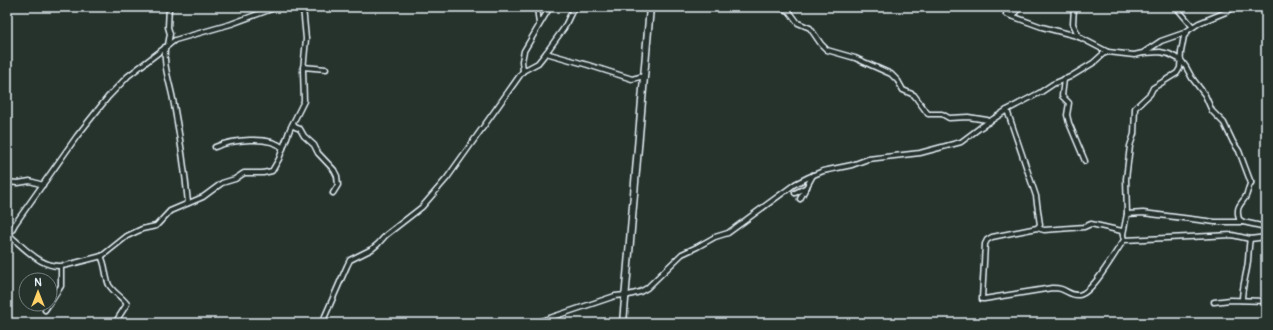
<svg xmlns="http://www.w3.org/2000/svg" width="1273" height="330" viewBox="0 0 1273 330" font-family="Pangolin,sans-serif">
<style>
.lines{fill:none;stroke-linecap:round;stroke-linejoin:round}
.street-casing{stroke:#e8f1f8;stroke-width:7}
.secondary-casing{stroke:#e8f1f8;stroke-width:9}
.street{stroke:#26332d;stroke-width:4}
.secondary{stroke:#26332d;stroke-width:6}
</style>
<rect width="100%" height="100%" fill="#26332d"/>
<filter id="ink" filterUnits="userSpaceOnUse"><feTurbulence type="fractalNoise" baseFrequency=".025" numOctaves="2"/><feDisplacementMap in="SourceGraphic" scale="8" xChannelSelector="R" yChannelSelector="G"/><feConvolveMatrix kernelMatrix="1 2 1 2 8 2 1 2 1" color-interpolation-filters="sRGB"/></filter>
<g filter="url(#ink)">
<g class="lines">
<!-- street casing -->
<g class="street-casing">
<g id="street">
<polyline points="537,7 539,24"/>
<polyline points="778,7 789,11 798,23 810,28 821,44 827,50 855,58 891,74 898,81 903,90 914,95 928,114 942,114 949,118 968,117 987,120 989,122"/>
<polyline points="1074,7 1073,24 1079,37"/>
<polyline points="1176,7 1193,27"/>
<polyline points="1006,14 1042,27 1077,36 1108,52"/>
<polyline points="1011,16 1021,7"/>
<polyline points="168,45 170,34 168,27 169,7"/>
<path d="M165 47C163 68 171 85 174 105 180 137 185 170 188 203"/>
<polyline points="546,53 588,65 629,78 632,79 644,76"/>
<polyline points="1144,53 1160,52 1169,54 1181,60 1186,67 1192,78 1205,95 1212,111 1224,123 1233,142 1239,151 1251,183"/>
<polyline points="303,67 326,69"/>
<polyline points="523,71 522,61 524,51 550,7"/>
<polyline points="1064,79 1062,96 1069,103 1067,115 1069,123 1085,161"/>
<path d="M1007 110 1036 196 1040 225 1037 228 992 237 987 240 985 244 982 299H984L1052 288C1055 288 1058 288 1061 289 1067 291 1072 296 1079 295 1093 293 1115 252 1124 240L1122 231 1091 224 1084 227 1071 228 1044 230 1037 228"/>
<polyline points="293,124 295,127 300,129 304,136 314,145 318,153 334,170 337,176 338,185 333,193"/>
<path d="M215 147C231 140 269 135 283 148"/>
<polyline points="7,182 18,183 30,181 43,185"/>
<path d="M1251 182C1248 187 1248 193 1245 198 1239 206 1236 208 1239 219L1243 222 1266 227"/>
<polyline points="795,193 807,187"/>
<polyline points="800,199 813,175"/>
<polyline points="1127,214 1143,213 1215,222 1243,222"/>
<polyline points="1123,234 1127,214 1126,179 1130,146 1134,134 1135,108 1150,94 1153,88 1177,73 1180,68 1181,52 1184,36 1187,33"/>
<path d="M9 235C25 248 43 271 67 265L102 256 127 236 142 229 156 226 170 211 203 197 222 183 235 179 244 173H263L272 171 279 159 290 129 304 101 303 70 306 39 303 7"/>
<polyline points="7,239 15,224 77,136 108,97 128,76 175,40 231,24 277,7"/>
<polyline points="1124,240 1232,235 1250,239 1266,237"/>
<path d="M101 256C106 265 105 276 109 285 114 293 122 297 127 304L115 323"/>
<polyline points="625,296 640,292 647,288 682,254 697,247 715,237 728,233 795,184 809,177 823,171 852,165 868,159 920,153 961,142 981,127 1007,110 1041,92 1053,84 1070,77 1093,63 1103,54 1108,52 1134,55 1143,53 1161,41 1184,33 1199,23 1226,12 1235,7"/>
<path d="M1242 300C1242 289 1245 279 1247 268 1249 258 1248 249 1250 239"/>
<polyline points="1214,302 1230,300 1266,301"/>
<polyline points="50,303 61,286 61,267"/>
<polyline points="45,310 49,304"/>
<polyline points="322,323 347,266 350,260 372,249 378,244 386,235 422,207 447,178 523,71 538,63 546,53 564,28 574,7"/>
<polyline points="535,323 615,296 625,295"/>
</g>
</g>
<!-- secondary casing -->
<g class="secondary-casing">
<polyline id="secondary" points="623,323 650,7"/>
</g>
<!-- street -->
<use href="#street" class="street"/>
<!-- secondary -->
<use href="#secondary" class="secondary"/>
</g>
</g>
<!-- margin -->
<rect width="1273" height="330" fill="none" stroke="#26332d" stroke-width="24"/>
<rect x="12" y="12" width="1249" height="306" fill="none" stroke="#e8f1f8" stroke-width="1.5" filter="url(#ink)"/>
<!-- north arrow -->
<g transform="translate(38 292)"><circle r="19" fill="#26332d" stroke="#747f7e"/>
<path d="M0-3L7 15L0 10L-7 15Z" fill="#ffd166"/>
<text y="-6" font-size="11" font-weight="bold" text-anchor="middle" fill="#e8f1f8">N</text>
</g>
</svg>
